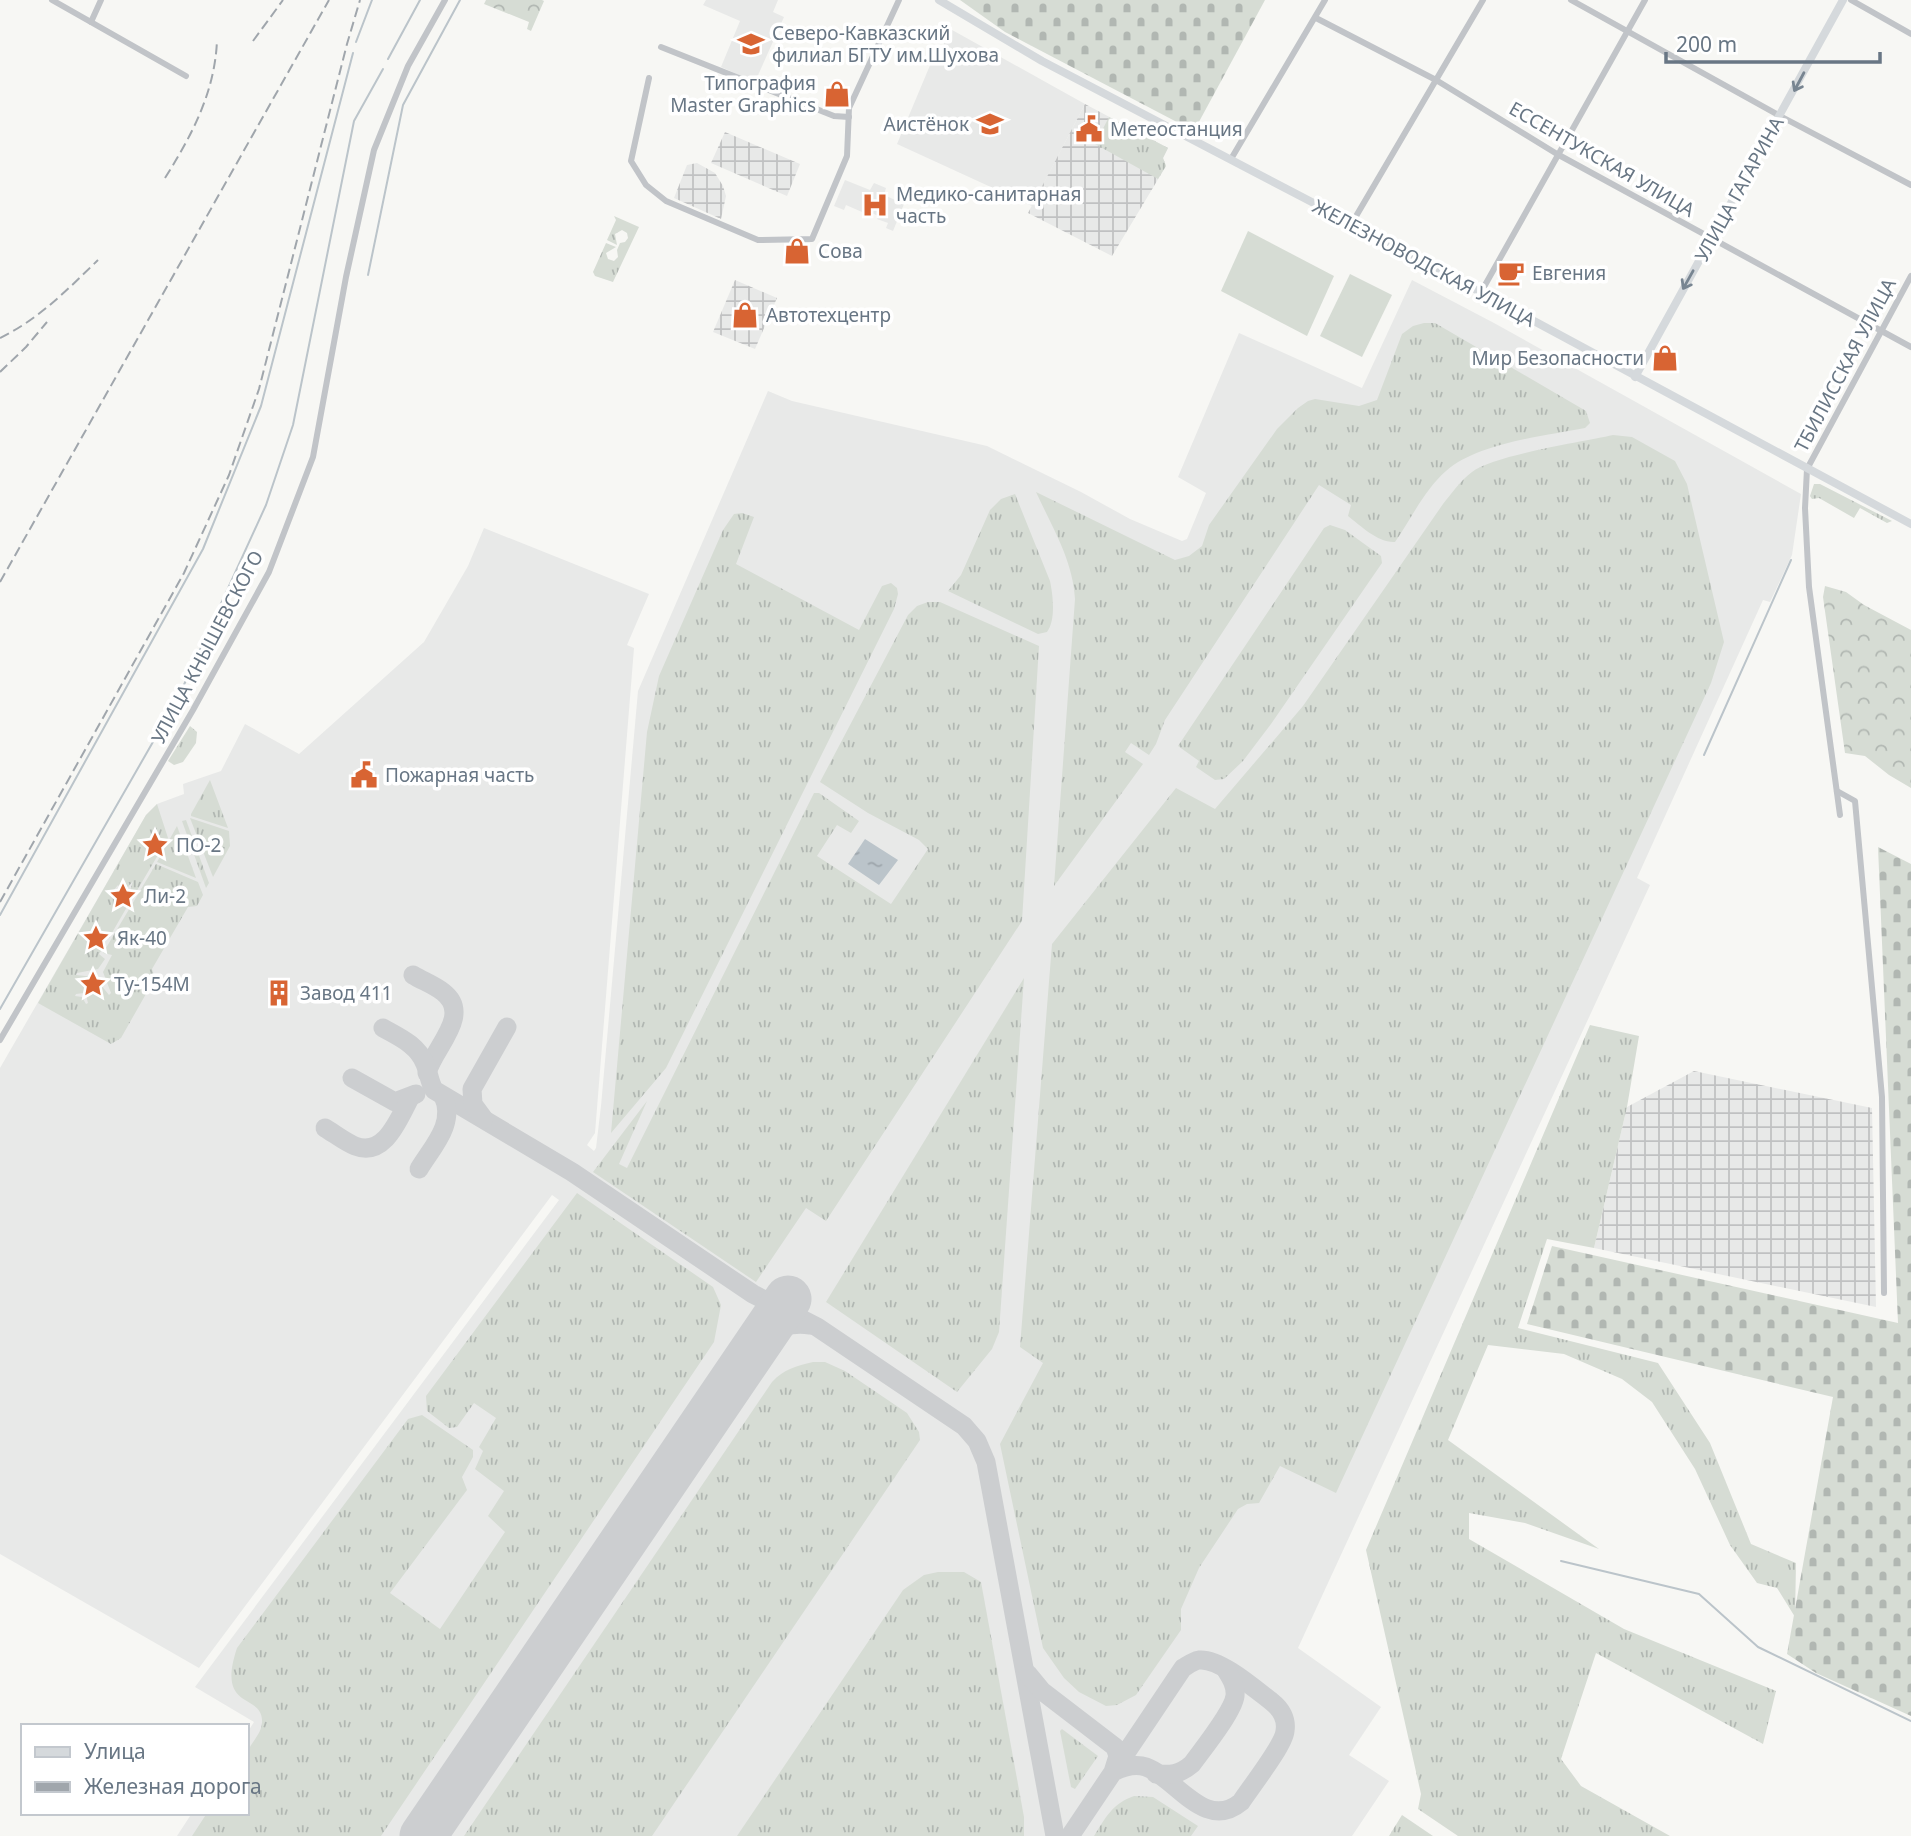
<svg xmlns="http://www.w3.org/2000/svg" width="1911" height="1836" viewBox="0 0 1911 1836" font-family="'Noto Sans',sans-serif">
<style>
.built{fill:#e8e9e8}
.industrial{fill:url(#industrial-grid)}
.grass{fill:url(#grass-tufts)}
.forest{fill:url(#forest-crowns)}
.cemetery{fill:url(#cemetery-stones)}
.pitch{fill:#d6dcd4}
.water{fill:url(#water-ripples)}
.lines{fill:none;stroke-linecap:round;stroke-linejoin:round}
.stream{stroke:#bbc4ca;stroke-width:2}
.taxiway{stroke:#ccced0;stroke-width:19}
.runway{stroke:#ccced0;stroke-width:47}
.street{stroke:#c1c4c8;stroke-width:6}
.secondary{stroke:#d5d9dc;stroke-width:8}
.rail{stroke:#a0a6ac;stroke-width:2;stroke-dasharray:10 5;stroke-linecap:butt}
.oneway{stroke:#788591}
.labels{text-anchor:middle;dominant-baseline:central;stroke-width:7;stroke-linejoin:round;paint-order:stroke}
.poi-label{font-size:19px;fill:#687684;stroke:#fff;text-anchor:start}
.street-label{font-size:19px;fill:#687684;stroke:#fff}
</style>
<defs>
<pattern id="industrial-grid" width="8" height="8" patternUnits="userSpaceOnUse" patternTransform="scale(1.75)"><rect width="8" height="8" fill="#e8e9e8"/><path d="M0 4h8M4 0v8" fill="none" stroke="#c0c1c2"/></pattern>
<pattern id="grass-tufts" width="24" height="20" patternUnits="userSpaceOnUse" patternTransform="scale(1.75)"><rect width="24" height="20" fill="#d6dcd4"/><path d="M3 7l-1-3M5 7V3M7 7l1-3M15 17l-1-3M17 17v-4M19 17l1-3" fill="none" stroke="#b1b7b2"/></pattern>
<pattern id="forest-crowns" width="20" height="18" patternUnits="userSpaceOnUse" patternTransform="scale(1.75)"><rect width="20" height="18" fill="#d6dcd4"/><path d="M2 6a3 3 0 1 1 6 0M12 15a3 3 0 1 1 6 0" fill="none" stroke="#b1b7b2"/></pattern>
<pattern id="cemetery-stones" width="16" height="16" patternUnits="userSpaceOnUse" patternTransform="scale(1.75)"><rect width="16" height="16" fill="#d6dcd4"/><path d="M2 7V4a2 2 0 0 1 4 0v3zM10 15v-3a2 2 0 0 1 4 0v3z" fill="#b1b7b2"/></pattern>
<pattern id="water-ripples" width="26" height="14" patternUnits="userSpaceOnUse" patternTransform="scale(1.75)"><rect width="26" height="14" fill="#bbc4ca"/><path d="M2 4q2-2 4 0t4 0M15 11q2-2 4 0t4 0" fill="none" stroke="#9ca4aa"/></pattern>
</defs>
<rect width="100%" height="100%" fill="#f7f7f4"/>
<!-- built -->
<g class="built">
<polygon points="706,0 778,0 773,12 784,17 755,82 721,67 740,21 703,5"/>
<polygon points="945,26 1085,104 1032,206 897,144 936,51 940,53 948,34 943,31"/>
<polygon points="845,180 870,190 874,183 886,188 884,195 904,204 893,231 886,228 888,223 877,219 878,216 864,209 862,212 846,205 844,210 834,206"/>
<polygon points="1412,280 1494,323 1801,494 1792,555 1770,602 1763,600 1637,878 1650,885 1298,1648 1381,1707 1349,1755 1389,1781 1352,1836 177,1836 192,1813 247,1813 247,1733 254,1722 195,1687 559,1200 552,1195 199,1668 0,1554 0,1068 146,815 157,804 184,794 183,784 221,771 245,724 299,754 424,642 468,566 484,528 649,594 627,645 634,648 595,1133 587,1145 594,1151 596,1148 601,1106 638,691 768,391 792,401 987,446 1081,492 1130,519 1182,541 1187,539 1206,493 1178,477 1239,333 1362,388"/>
</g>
<!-- industrial -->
<g class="industrial">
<polygon points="1085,104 1168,148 1163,158 1166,166 1112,256 1028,213"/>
<polygon points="725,132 800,164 787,196 711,163"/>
<polygon points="697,163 715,173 723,186 726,196 721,219 674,198 687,165"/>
<polygon points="735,280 777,298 755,349 713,332"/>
<polygon points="1694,1071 1872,1108 1876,1307 1594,1248 1627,1107"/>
</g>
<!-- grass -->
<g class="grass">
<polygon points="1109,117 1168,148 1163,158 1166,166 1158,179 1095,144"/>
<polygon points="614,216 639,227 613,282 595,276 593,272 606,243 616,247 606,253 608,259 614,261 618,257 617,250 620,243 625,242 628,238 627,233 622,230 615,234 617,245 607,240 616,220"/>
<path d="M1424 323H1435L1586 411 1590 423 1585 428C1544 436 1478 443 1446 471 1425 489 1411 519 1395 542 1378 543 1361 526 1348 516L1351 505 1319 485 1165 720 1156 744 1149 755 1131 743 1125 752 1143 764 1054 886 1075 599C1073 560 1052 527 1036 492L1175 560 1189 556 1202 546 1209 525 1277 429 1298 408 1308 401 1315 399 1359 406 1377 400 1402 334 1413 326Z"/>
<path d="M1613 435 1632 437 1675 461 1687 484 1724 642 1711 683 1336 1493 1280 1466 1259 1503 1247 1504 1238 1509 1199 1568 1181 1609V1630L1136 1695 1117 1705 1106 1706 1079 1692 1064 1678 1043 1648 1000 1444 1043 1363 1020 1347 1052 944 1176 788 1215 809 1303 706 1443 504C1452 493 1460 481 1472 472 1494 455 1582 442 1613 435Z"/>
<polygon points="1814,484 1820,484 1892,521 1887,523 1860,508 1854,518 1819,498 1812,499 1810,496"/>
<path d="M1015 494 1050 581C1053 595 1056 620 1047 632L1038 634 948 591 961 575 990 510 1001 499Z"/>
<polygon points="742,513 754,517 736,564 859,630 882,586 891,583 897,588 898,594 894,609 666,1068 611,1133 647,732 659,676 723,530 734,514"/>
<polygon points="1330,525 1345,530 1381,556 1382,563 1271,724 1243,761 1224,779 1215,780 1196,767 1199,761 1178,746 1324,528"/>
<polygon points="928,602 940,602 1039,646 1022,921 826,1221 806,1208 756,1282 593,1172 647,1101 619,1164 627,1168 814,793 819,793 859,821 851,833 837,825 817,856 891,904 928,849 919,840 868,813 820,782 908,615 917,606"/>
<polygon points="190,726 197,732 196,743 183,762 174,765 168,761"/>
<polygon points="210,780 228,828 191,816 191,814"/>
<polygon points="157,804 168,838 132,899 129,894 133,881 124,892 118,885 113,891 122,895 116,907 126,898 131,900 109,938 106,936 103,941 98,938 101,926 94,935 89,932 87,936 93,938 88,949 90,950 97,940 104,947 99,954 105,959 98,969 77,973 76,975 94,977 92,981 89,980 84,993 76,994 75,996 82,997 86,1004 88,1003 86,995 92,989 94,989 97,980 109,995 111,993 103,972 112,955 103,953 156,864 198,882 203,895 197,906 188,907 152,969 155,978 121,1038 111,1044 38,1003 146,815"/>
<polygon points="190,818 229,831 230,846 213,877"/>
<polygon points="186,820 209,883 206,888 182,821"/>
<polygon points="177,826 196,878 157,862"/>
<polygon points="1024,978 999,1332 992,1349 957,1392 826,1302"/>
<polygon points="1590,1025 1639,1036 1627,1107 1594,1248 1547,1239 1518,1328 1658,1363 1710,1443 1751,1544 1796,1563 1795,1617 1777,1588 1757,1583 1730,1545 1695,1469 1652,1402 1622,1379 1564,1354 1488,1345 1448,1440 1599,1549 1525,1523 1469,1513 1469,1539 1624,1629 1776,1691 1763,1744 1596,1653 1561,1759 1581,1786 1670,1836 1458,1836 1418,1809 1421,1794 1366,1550"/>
<path d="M577 1193 713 1287 721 1305 714 1342 381 1836H192L207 1813H247C247 1798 243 1767 247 1754 250 1742 263 1734 262 1720 261 1693 216 1711 237 1648L408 1419 422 1415 473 1450V1457L462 1477 467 1490 390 1593 440 1629 505 1532 488 1516 504 1491 475 1469 483 1451 479 1447 496 1418 474 1403 457 1427 449 1428 427 1411 426 1396Z"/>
<path d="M813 1362H825L845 1371 907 1413 919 1432 920 1440 652 1836H464L772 1382C784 1369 796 1366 813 1362Z"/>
<polygon points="938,1572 964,1572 981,1582 1024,1817 1024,1836 737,1836 903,1590 924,1575"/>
<polygon points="1062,1729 1098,1756 1075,1789 1071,1787 1060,1731"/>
<path d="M1134 1796 1153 1797 1198 1826 1191 1836H1094C1105 1818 1113 1803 1134 1796Z"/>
<polygon points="1402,1815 1433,1836 1389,1836"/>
</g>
<!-- forest -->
<g class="forest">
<polygon points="486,0 542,0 544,1 531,31 527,29 529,22 484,4"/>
<polygon points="1825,586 1846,592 1864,605 1911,630 1911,788 1889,775 1865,756 1845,753 1823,597"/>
</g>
<!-- cemetery -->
<g class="cemetery">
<polygon points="960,0 1265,0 1194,131 1005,32"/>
<polygon points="1878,847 1911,864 1911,1716 1816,1673 1787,1654 1833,1397 1527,1324 1552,1246 1898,1323"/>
</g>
<!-- pitch -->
<g class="pitch">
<polygon points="1248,231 1334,276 1307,336 1221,291"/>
<polygon points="1350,274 1392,295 1362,357 1320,336"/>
</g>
<!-- water -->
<polygon class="water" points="865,839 898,860 879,885 848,864"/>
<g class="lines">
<!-- stream -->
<g class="stream">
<polyline points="356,42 372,0"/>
<polyline points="388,59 420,0"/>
<polyline points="368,275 403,105 460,0"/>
<polyline points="1704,755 1791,560"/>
<polyline points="0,915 203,549 261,406 353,53"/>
<polyline points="0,1009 177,700 266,505 293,425 354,121 383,69"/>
<polyline points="1561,1561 1699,1594 1758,1647 1911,1721"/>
</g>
<!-- taxiway -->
<g class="taxiway">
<path d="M413 975C423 981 434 985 443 992 473 1015 433 1048 427 1073"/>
<path d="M383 1028C399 1037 418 1045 425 1064 429 1073 429 1081 434 1090L572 1172 753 1294 817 1327 964 1426 977 1441 986 1462 1055 1836"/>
<polyline points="352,1078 395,1102 416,1094"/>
<polyline points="484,1119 473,1104 472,1089 507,1027"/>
<path d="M325 1128C335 1134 345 1142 355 1146 385 1158 399 1118 410 1098"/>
<path d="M419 1169C433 1146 456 1123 443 1096"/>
<path d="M760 1341C775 1328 790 1322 810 1325"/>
<path d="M1028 1674 1042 1691 1115 1747 1118 1756 1113 1772C1123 1767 1135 1763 1146 1767 1176 1778 1205 1832 1241 1802 1250 1788 1284 1745 1285 1731 1287 1719 1281 1709 1272 1702 1255 1689 1220 1658 1199 1660 1193 1661 1188 1665 1183 1668 1160 1702 1137 1737 1113 1772L1070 1836"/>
<path d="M1156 1774C1171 1775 1179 1775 1192 1764 1202 1750 1233 1712 1235 1696 1236 1686 1231 1678 1226 1670"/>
</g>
<!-- runway -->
<polyline class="runway" points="423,1836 788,1299"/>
<!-- street -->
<g class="street">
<polyline points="52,0 186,76"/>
<polyline points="1571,0 1780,116 1911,185"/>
<polyline points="1851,0 1911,34"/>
<polyline points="1316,18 1436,80 1557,154 1911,347"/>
<polyline points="91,22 101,0"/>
<polyline points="661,47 834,116 849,117"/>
<polyline points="649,78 631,161 646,185 666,201 758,240 812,239 847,156 849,108 899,0"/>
<polyline points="1231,159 1325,0"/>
<polyline points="1352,223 1483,0"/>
<polyline points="1480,294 1645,0"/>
<polyline points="1837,791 1855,801 1882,1097 1884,1293"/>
<polyline points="1840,815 1809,587 1805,508 1807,469 1911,276"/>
<polyline points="0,1040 193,710 269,572 313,457 346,277 374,150 408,66 445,0"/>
</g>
<!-- secondary -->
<g class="secondary">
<polyline points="939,0 1042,61 1352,223 1911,524"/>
<polyline points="1635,377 1843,0"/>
</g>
<!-- rail -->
<g class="rail">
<polyline points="253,41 283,0"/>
<path d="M165 178C192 135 215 92 217 40"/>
<path d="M0 338C39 319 67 290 98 260"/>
<polyline points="0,372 26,347 47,322"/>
<polyline points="0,582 329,0"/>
<polyline points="0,902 184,573 229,475 259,389 347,44 360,0"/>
</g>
</g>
<!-- one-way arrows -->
<defs><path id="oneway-shaft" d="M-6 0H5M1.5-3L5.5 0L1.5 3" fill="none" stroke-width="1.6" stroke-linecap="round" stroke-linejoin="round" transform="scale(1.75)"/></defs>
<g class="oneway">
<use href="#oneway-shaft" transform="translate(1799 82) rotate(118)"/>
<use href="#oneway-shaft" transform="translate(1688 280) rotate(119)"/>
</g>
<!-- icons -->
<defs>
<g id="university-bare" transform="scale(2.1)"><path d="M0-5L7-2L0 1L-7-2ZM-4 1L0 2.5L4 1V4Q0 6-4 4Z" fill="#d86433" stroke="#fff" stroke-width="2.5" paint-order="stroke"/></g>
<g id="shop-bare" transform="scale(2.1)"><path d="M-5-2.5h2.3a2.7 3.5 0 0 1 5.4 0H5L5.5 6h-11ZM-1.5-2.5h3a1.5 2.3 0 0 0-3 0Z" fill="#d86433" stroke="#fff" stroke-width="2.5" paint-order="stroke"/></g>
<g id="school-bare" transform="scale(2.1)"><path d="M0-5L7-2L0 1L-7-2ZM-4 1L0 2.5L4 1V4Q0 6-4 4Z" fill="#d86433" stroke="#fff" stroke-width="2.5" paint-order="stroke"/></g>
<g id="civic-bare" transform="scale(2.1)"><path d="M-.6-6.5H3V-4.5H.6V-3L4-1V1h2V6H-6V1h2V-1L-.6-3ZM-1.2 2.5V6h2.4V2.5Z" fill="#d86433" stroke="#fff" stroke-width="2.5" paint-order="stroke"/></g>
<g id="hospital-bare" transform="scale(2.1)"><path d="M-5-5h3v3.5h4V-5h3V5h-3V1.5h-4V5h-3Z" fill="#d86433" stroke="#fff" stroke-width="2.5" paint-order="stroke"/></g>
<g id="cafe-bare" transform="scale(2.1)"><path d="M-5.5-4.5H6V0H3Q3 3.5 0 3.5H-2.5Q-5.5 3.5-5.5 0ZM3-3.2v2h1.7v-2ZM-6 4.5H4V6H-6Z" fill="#d86433" stroke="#fff" stroke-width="2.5" paint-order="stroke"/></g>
<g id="sight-bare" transform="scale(2.1)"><path d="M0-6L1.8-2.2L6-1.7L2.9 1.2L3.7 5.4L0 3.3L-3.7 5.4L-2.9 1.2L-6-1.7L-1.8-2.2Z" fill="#d86433" stroke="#fff" stroke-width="2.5" paint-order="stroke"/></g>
<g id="building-bare" transform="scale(2.1)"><path d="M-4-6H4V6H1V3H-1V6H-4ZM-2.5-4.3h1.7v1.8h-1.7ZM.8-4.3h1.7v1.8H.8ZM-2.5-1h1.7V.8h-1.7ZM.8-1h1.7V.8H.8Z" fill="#d86433" stroke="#fff" stroke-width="2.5" paint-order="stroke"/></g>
</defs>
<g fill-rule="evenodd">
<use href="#university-bare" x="751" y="44"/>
<use href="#shop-bare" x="837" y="94"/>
<use href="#school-bare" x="990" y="124"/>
<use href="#civic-bare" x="1089" y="129"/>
<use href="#hospital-bare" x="875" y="205"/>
<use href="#shop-bare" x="797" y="251"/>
<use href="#cafe-bare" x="1511" y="273"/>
<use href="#shop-bare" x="745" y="315"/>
<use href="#shop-bare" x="1665" y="358"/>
<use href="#civic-bare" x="364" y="775"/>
<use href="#sight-bare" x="155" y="845"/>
<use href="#sight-bare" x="123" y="896"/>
<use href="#sight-bare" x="96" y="938"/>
<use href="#sight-bare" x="93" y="984"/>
<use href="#building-bare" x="279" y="993"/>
</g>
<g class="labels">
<!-- poi labels -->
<g class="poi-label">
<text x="772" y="33">Северо-Кавказский<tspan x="772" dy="22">филиал БГТУ им.Шухова</tspan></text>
<text x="816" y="83" text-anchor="end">Типография<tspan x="816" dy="22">Master Graphics</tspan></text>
<text x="969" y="124" text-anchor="end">Аистёнок</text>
<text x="1110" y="129">Метеостанция</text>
<text x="896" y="194">Медико-санитарная<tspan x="896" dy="22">часть</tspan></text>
<text x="818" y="251">Сова</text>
<text x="1532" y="273">Евгения</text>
<text x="766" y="315">Автотехцентр</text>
<text x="1644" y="358" text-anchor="end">Мир Безопасности</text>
<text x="385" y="775">Пожарная часть</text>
<text x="176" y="845">ПО-2</text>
<text x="144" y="896">Ли-2</text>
<text x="117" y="938">Як-40</text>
<text x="114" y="984">Ту-154М</text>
<text x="300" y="993">Завод 411</text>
</g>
<!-- street labels -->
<g class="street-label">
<text transform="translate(1602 159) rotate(30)">ЕССЕНТУКСКАЯ УЛИЦА</text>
<text transform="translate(1739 189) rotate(-61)">УЛИЦА ГАГАРИНА</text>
<text transform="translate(1424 263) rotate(28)">ЖЕЛЕЗНОВОДСКАЯ УЛИЦА</text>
<text transform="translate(1845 365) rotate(-62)">ТБИЛИССКАЯ УЛИЦА</text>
<text transform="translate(207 647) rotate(-62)">УЛИЦА КНЫШЕВСКОГО</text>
</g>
</g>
<!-- legend -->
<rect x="21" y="1724" width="228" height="91" fill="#ffffff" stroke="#c3c8ce" stroke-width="2"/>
<rect x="35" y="1747" width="35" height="10" fill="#d5d9dc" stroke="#c3c8ce" stroke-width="2"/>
<text x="84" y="1759" font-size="21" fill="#687684">Улица</text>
<rect x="35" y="1782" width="35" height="10" fill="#a0a6ac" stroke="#c3c8ce" stroke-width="2"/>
<text x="84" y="1794" font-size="21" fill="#687684">Железная дорога</text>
<!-- scale -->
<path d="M1666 52v10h214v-10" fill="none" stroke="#687684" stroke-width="3.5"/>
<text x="1676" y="52" font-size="21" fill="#687684" stroke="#ffffff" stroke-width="5" paint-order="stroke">200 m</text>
</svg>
